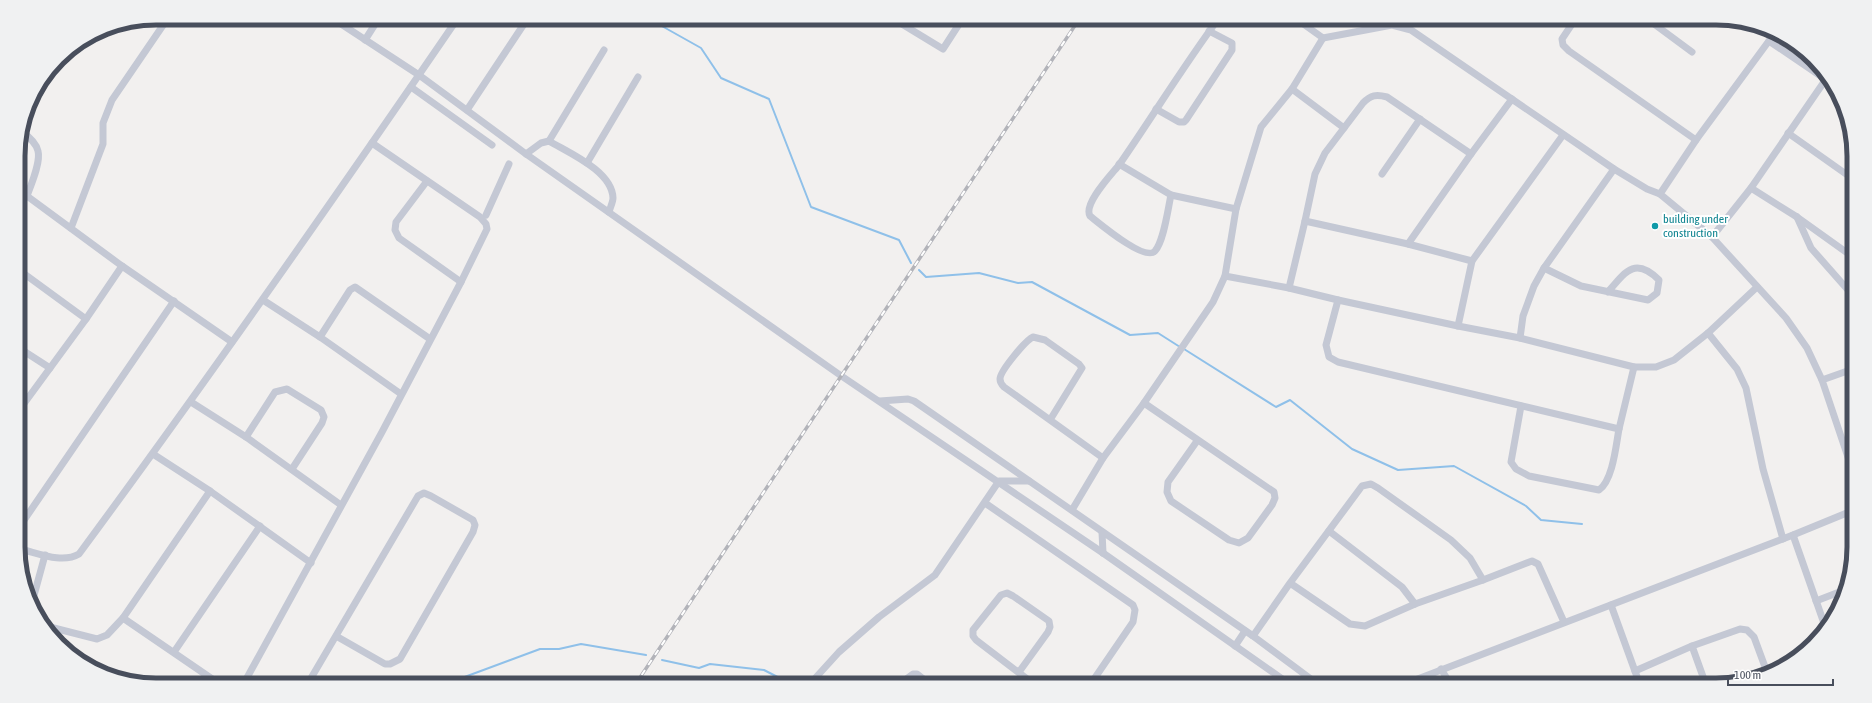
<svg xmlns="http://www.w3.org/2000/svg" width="1872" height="703" viewBox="0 0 1872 703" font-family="'Asap Condensed',sans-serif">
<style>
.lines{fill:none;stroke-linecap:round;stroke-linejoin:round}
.stream{stroke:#8fc0e9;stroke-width:2}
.minor{stroke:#c4c8d4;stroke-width:7}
.rail-casing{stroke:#b2b3b9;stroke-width:3.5}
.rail{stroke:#fff;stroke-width:2;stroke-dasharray:6;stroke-linecap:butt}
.culture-dot{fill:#0f9aa8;stroke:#fff;stroke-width:1.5}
.labels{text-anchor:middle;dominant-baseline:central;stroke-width:4;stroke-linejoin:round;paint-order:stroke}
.culture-label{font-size:12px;fill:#0d838f;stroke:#fff;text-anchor:start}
.rim{fill:none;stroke:#484e5c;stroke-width:5}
</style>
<rect width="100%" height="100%" fill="#f2f0ef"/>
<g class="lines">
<!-- stream -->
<g class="stream">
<polyline points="658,18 660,25 701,48 721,78 769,99 811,207 899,240 911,263"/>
<polyline points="919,270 926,277 979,273 1018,283 1032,282 1130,335 1158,333 1180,347"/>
<polyline points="1184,349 1276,407 1290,400 1352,449 1398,470 1454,466 1526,506 1541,520 1582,524"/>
<polyline points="662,660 699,668 710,664 764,670 793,685"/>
<polyline points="443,685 540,649 559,649 581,644 646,655"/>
</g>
<!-- minor -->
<g class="minor">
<polyline points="332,18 419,75 526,154 840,375 1103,553 1291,685"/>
<polyline points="892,18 943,49 963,18"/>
<path d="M1219 18C1184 65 1153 116 1119 165 1111 175 1083 204 1090 216 1099 223 1145 262 1155 251 1164 241 1168 208 1171 195L1236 209"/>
<polyline points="1576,18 1562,39 1563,45 1569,51 1696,140"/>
<polyline points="1646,18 1692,52"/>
<polyline points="1774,34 1696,140 1660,194 1712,237 1786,318 1807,348 1822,380"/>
<polyline points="1323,38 1392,25 1411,30 1614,169 1647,189 1660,194"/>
<polyline points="365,40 379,18"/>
<polyline points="1769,41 1831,83"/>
<polyline points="411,87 492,145"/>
<polyline points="1292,89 1344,128"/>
<polyline points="29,107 67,51"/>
<polyline points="1156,109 1179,122 1184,122 1186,120 1232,50 1232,43 1209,31"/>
<polyline points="467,110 528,18"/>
<path d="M22 132C28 136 36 143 38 151 41 162 31 185 27 196"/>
<polyline points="1788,133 1853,179"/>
<polyline points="549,141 604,50"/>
<path d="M526 154 541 143 549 141C569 153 612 171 613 198 613 202 610 208 609 212"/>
<polyline points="587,163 638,77"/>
<polyline points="1119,164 1171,195"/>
<polyline points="1614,169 1544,268 1534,286 1523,316 1520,338 1634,367 1656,367 1674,360 1708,333 1757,287"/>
<polyline points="1382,174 1420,119"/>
<polyline points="427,181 396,222 395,230 399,238 461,282"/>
<polyline points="1751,188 1797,217 1853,257"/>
<polyline points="19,194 27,196 122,266 232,342"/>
<polyline points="486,215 509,164"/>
<polyline points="1797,217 1811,248 1848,290 1853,293"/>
<path d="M1305 221 1315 174 1325 153 1363 103C1371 95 1376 94 1387 97L1471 154 1512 99"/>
<polyline points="71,228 103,144 103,123 112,100 168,18"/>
<polyline points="1712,237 1751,188 1826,79"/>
<polyline points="1408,244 1471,154"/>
<path d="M1544 268 1581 286 1648 300 1657 293 1659 280C1635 256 1625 272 1608 292"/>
<polyline points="19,270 86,319"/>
<polyline points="1225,276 1289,288 1338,300"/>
<polyline points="1289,288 1305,221 1408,244 1472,261"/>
<polyline points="263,300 320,337"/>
<polyline points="1458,326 1338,300 1326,345 1329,357 1338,362 1619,429 1634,367"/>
<polyline points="1708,333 1737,369 1746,388 1763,469 1783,539"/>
<polyline points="1520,338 1458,326 1472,261 1563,135"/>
<polyline points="19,348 50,368"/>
<polyline points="1853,369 1822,380 1854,475"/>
<polyline points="401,394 320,337 350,290 355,287 430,339"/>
<polyline points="880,401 908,399 914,401 1253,636 1319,685"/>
<polyline points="191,402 246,437 341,505"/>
<polyline points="1144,403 1274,492 1275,498 1272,505 1248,538 1239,543 1229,540 1171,501 1167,492 1168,482 1197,441"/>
<path d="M1521 406 1511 462 1516 469 1529 476 1599 490C1613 480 1616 445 1619 429"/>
<polyline points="20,409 86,319 122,266"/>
<path d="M1050 420 1082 368 1079 364 1045 340 1033 337C1026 340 1000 371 1000 379 1000 382 1002 385 1004 387L1103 458"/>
<polyline points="246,437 275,392 287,389 321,410 324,417 322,423 292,469"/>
<polyline points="153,454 210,491 311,563"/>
<polyline points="985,503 1133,605 1135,610 1133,622 1090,685"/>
<polyline points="1072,510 1103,458 1144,403 1213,302 1225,276 1236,209 1261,127 1292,89 1323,38 1295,18"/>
<polyline points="20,526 174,301"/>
<polyline points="1329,531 1402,587 1415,604"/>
<polyline points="1102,532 1103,553"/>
<polyline points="1793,535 1826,629"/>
<path d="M20 549C38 553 62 564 79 554 209 378 334 199 458 18"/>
<polyline points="1483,580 1532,561 1538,564 1564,622"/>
<polyline points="33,599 45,555"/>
<polyline points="1816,601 1847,589"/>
<polyline points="1611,605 1640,685"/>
<polyline points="123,618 221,685"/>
<polyline points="46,626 97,639 107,635 123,618 210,491"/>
<polyline points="1253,636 1290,583 1362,486 1371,484 1378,488 1451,540 1470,558 1483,580 1415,604 1365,626 1350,624 1290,583"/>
<polyline points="1235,646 1245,631"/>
<polyline points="1692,646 1706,685"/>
<polyline points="174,652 260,526"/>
<polyline points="1441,669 1451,685"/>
<polyline points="1635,671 1692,646 1740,629 1747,630 1754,637 1768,675"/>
<polyline points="1019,672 1048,632 1050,627 1049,621 1013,596 1007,593 1001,595 973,630 973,636 976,640 1035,685"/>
<polyline points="243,685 382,432 461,282 487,229 486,224 480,217 372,143"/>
<polyline points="307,685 418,496 424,493 431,496 473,520 475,525 473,532 400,659 390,664 385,664 336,636"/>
<polyline points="809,685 839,652 879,617 935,575 999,481 1029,481"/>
<polyline points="898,685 913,674 917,674 931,685"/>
<polyline points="1402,685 1793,535 1854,510"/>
</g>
<!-- rail casing -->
<g class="rail-casing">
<polyline id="rail" points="635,685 1080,18"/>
</g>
<!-- rail -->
<use href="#rail" class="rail"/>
</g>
<!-- markers -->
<circle class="culture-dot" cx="1655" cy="226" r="4"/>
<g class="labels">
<!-- culture labels -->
<g class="culture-label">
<text x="1663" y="219">building under<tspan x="1663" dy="14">construction</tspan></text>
</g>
</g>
<!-- crop -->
<path d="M0 0H1872V703H0ZM156 25H1716A131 131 0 0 1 1847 156V547A131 131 0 0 1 1716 678H156A131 131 0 0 1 25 547V156A131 131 0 0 1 156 25Z" fill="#f0f1f2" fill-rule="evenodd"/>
<path class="rim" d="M156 25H1716A131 131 0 0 1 1847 156V547A131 131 0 0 1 1716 678H156A131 131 0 0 1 25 547V156A131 131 0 0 1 156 25Z"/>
<!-- scale -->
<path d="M1728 679v6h105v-6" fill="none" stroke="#484e5c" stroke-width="2"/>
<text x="1734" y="679" font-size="12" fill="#484e5c" stroke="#ffffff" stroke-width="3" paint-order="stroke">100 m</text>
</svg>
